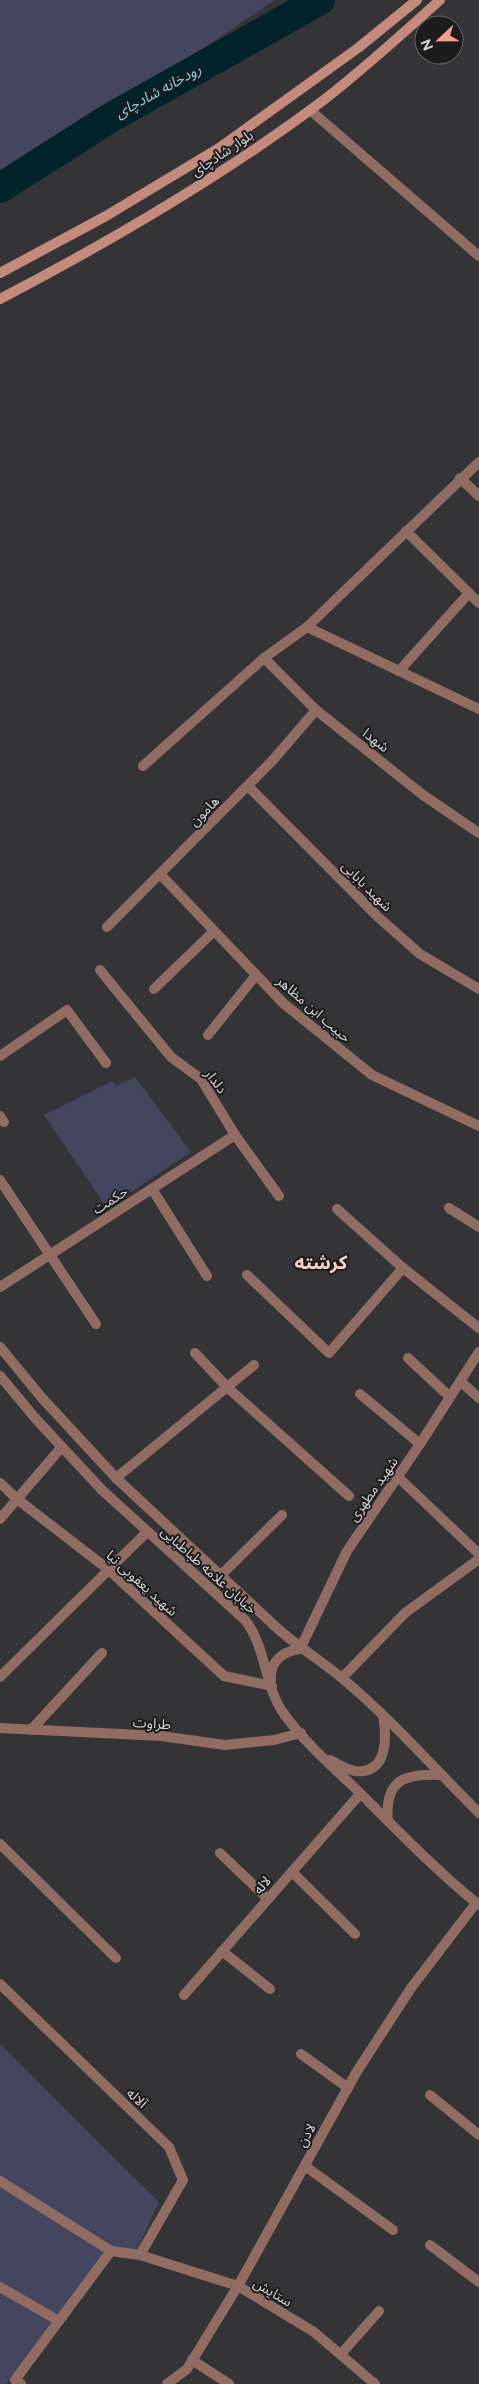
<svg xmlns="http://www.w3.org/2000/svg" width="479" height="2384" viewBox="0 0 479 2384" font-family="Raleway,'Noto Sans Arabic',sans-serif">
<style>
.green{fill:#43465e}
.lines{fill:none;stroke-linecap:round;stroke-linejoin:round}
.river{stroke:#02232a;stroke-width:30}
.minor{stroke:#906c62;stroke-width:10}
.tertiary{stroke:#906c62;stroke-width:10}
.secondary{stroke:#c48a7b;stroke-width:10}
.labels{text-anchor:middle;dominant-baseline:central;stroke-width:4;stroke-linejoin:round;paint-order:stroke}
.street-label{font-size:14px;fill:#d3d3d5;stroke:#1c1c1d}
.water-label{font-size:15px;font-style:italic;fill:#82cfe0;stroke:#1c1c1d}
.district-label{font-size:19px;font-weight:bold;fill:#f4d1ca;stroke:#1c1c1d}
</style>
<rect width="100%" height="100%" fill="#343437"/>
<!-- green -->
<g class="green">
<polygon points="0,0 275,0 192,56 101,110 0,175"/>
<polygon points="135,1077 191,1152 107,1208 44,1115 112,1081 116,1086"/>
<polygon points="0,2044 159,2202 137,2250 109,2247 6,2384 0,2384"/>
</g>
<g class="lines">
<!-- river -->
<polyline class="river" points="0,188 110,118 320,0"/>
<!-- minor -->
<g class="minor">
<polyline points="310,110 479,256"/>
<polyline points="460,478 479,496"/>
<polyline points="406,531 479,603"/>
<polyline points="307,627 479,709"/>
<polyline points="264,658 316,710 423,795 479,833"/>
<polyline points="399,671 469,593"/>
<polyline points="143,766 264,658 307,627 479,462"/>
<polyline points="248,786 378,917 420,954 479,989"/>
<polyline points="160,874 283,1003 372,1075 479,1126"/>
<polyline points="107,927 273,760 316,710"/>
<polyline points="100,970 171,1057 201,1079 235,1135 279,1196"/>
<polyline points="154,989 214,931"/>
<polyline points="208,1035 256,975"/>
<polyline points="0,1056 67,1010 106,1063"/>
<polyline points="0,1116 4,1122"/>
<polyline points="0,1180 96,1324"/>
<polyline points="152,1189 207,1276"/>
<polyline points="449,1208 479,1227"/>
<polyline points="337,1209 403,1268 479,1328"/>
<polyline points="247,1275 329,1353 403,1268"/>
<polyline points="0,1287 235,1135"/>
<polyline points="195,1353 228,1388 349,1496"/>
<polyline points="408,1358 450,1397"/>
<polyline points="460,1381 479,1398"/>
<polyline points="360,1394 420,1444"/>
<polyline points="398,1477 479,1554"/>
<polyline points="116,1478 254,1365"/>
<polyline points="0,1483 17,1499 109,1570 224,1676 272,1686"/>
<polyline points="0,1519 61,1448"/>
<polyline points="220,1576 282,1515"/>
<polyline points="0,1677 147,1532"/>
<polyline points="342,1678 405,1613 479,1559"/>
<polyline points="0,1728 161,1736 225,1745 274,1740 301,1733"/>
<polyline points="31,1730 102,1653"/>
<polyline points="0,1844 116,1958"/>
<polyline points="220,1853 268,1899"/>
<polyline points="292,1872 355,1934"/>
<polyline points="222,1951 270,1989"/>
<polyline points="0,1984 169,2147 183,2180 140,2255"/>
<polyline points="184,1995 360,1794"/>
<polyline points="301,2054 348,2088"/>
<polyline points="430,2095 479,2135"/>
<polyline points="305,2166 393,2230"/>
<polyline points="0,2181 111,2251"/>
<polyline points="430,2245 479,2282"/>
<polyline points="0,2287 59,2321"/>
<polyline points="341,2354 379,2311"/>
<polyline points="192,2360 229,2384"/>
<polyline points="21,2384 15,2380 111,2251 140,2255 238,2286 314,2332 375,2384"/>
<polyline points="167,2384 187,2369 238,2286 356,2073 411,1988 476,1903"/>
</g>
<!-- tertiary -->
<g class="tertiary">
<path d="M0 1347 42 1398 116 1478 277 1628C298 1647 322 1661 343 1679 392 1720 434 1768 479 1813"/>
<path d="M0 1376 36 1419 102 1490 245 1620C266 1646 264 1686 284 1714 305 1743 334 1768 360 1793 399 1832 437 1871 479 1905"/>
<path d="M271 1680C269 1661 284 1651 300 1649L347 1551 420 1444 479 1352"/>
<path d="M330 1760C338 1764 347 1770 355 1771 388 1775 387 1737 383 1715"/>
<path d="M388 1821C384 1779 406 1773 442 1775"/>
</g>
<!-- secondary -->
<g class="secondary">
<polyline points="0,273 106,216 219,148 358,48 417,0"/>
<path d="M0 299C113 240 223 176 325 99 365 68 402 34 440 0"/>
</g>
</g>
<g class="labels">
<!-- street labels -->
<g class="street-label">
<text transform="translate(222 153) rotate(-34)">بلوار شادچای</text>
<text transform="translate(376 740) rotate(38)">شهدا</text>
<text transform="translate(204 811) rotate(-45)">هامون</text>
<text transform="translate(367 886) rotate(45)">شهید بابایی</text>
<text transform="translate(314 1009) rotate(41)">حبیب ابن مظاهر</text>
<text transform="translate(216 1081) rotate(53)">دلدار</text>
<text transform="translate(110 1200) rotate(-33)">حکمت</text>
<text transform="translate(373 1489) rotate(-55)">شهید مطهری</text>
<text transform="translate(209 1570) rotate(42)">خیابان علامه طباطبایی</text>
<text transform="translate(142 1583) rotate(42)">شهید یعقوبی نیا</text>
<text transform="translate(152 1723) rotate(4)">طراوت</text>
<text transform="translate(262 1885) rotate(-49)">لاله</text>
<text transform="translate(137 2098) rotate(43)">آلاله</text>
<text transform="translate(306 2135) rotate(-61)">لادن</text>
<text transform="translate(273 2292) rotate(31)">ستایش</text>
</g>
<!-- water labels -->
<g class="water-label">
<text transform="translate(158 91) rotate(-29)">رودخانه شادچای</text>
</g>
<!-- district labels -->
<g class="district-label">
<text x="321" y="1262">کرشته</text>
</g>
</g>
<!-- north arrow -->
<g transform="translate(439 40) rotate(248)"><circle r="24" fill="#1c1c1d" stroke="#656567"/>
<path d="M0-4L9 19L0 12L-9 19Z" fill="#f49d8c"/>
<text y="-8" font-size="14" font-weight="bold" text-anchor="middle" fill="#d3d3d5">N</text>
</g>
</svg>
